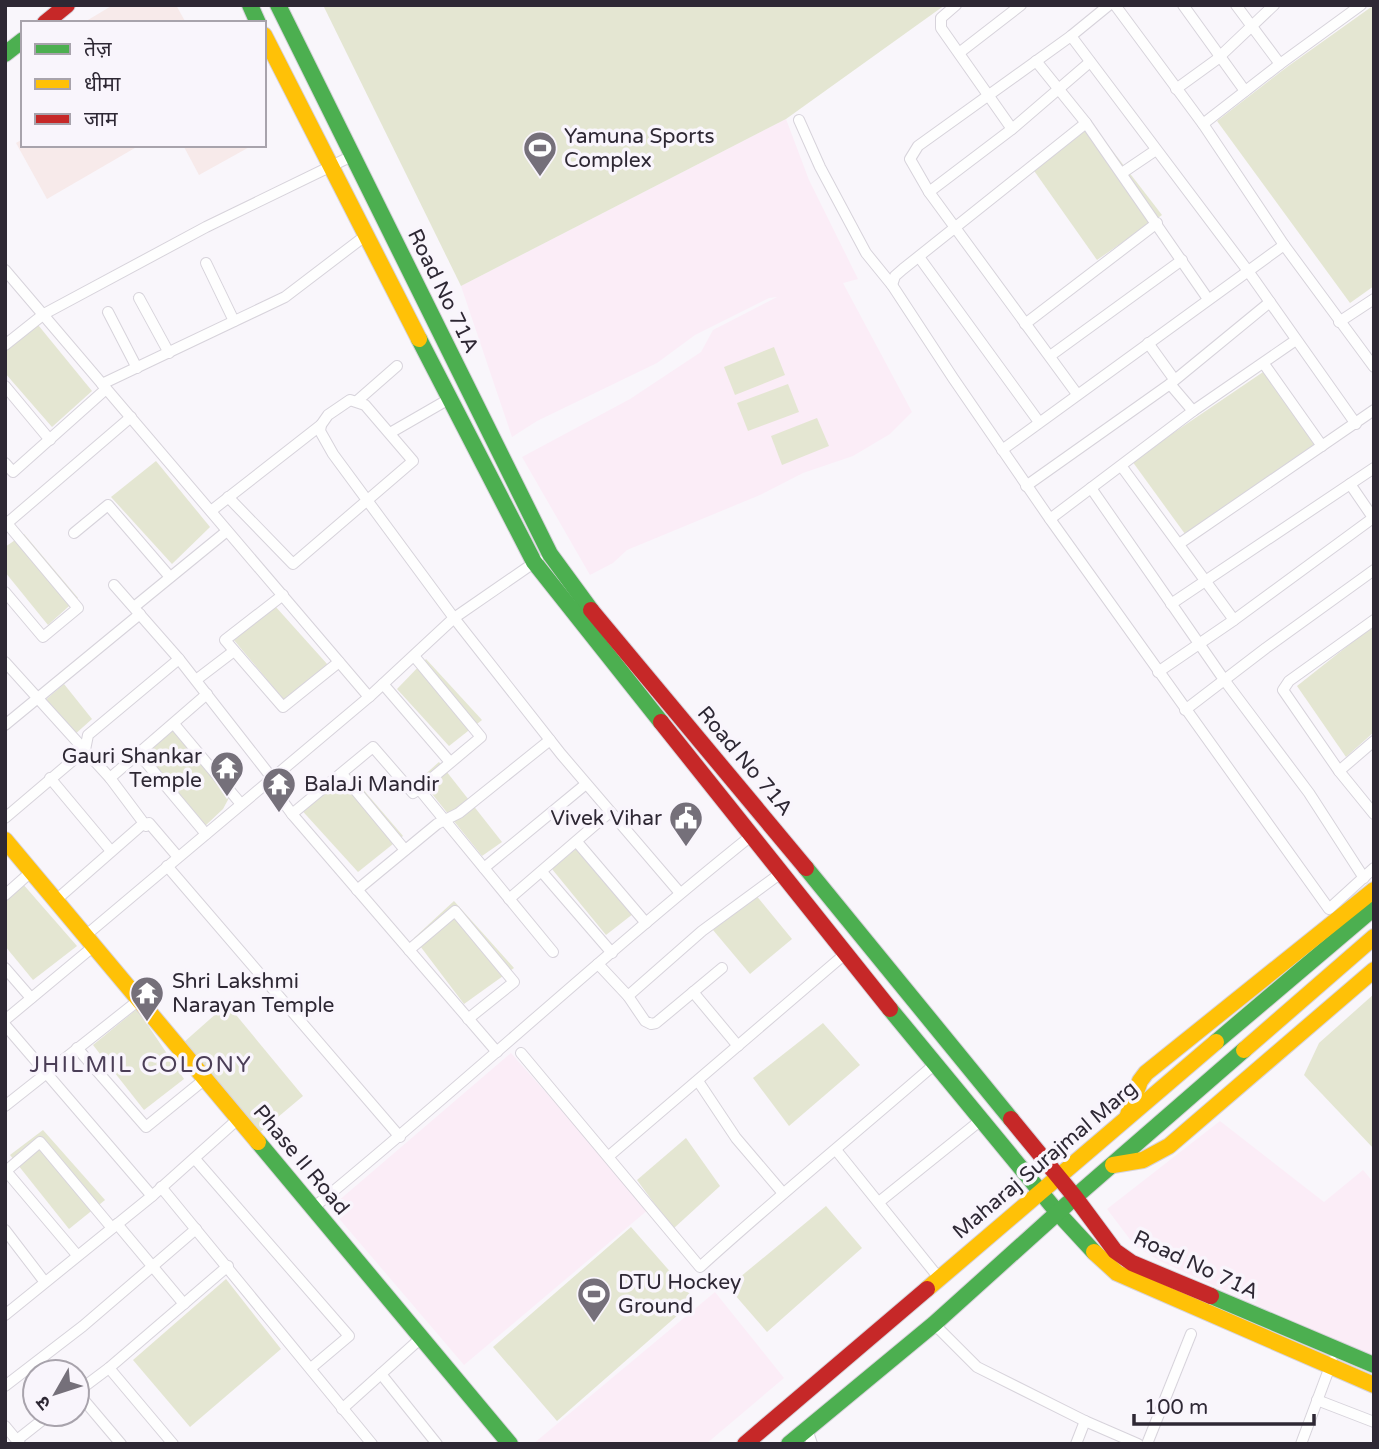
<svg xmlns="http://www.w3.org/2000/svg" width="1379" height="1449" viewBox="0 0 1379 1449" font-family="'Varela Round','Noto Sans Devanagari',sans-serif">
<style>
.education{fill:#fbedf7}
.medical{fill:#f7eaea}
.green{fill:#e4e6d2}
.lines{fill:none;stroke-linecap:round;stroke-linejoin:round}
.street-casing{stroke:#d7d3db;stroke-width:12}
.fast-casing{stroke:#d7d3db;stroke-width:18}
.slow-casing{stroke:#d7d3db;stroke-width:18}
.jam-casing{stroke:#d7d3db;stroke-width:18}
.street{stroke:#fefefe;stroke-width:10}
.fast{stroke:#4caf50;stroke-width:16}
.slow{stroke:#ffc107;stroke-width:16}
.jam{stroke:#c62828;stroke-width:16}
.labels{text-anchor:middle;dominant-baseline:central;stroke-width:7;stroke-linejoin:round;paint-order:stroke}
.poi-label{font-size:21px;fill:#2e2834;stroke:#f9f5fc;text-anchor:start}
.street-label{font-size:21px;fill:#2e2834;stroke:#f9f5fc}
.neighbourhood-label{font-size:23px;letter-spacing:2px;fill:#4b3e57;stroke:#f9f5fc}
</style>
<rect width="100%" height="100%" fill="#f9f6fb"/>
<!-- education -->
<g class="education">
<polygon points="786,119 809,180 858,279 843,283 912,412 890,434 853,456 803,473 760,495 627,550 613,563 590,575 522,457 630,399 701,352 713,330 777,297 769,298 695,335 657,363 537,421 512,437 461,286"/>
<polygon points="511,1053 649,1209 464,1365 330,1208"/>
<polygon points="1220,1121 1324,1202 1363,1170 1374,1183 1374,1358 1160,1261 1135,1246 1107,1209"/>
<polygon points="715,1292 784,1378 706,1444 533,1444"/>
</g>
<!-- medical -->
<g class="medical">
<polygon points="113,5 176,5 186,23 83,23"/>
<polygon points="23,139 23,145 140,145 47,199 16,143"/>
<polygon points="183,145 253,145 199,175"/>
</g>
<!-- green -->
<g class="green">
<polygon points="323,5 945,5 786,119 461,286"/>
<polygon points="1374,5 1374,286 1350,303 1217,121 1287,67"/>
<polygon points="1091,123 1162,215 1097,260 1030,165"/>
<polygon points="34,320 92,391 52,427 5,373 5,343"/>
<polygon points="774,347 785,375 735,395 724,367"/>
<polygon points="1266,370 1315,444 1185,534 1132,461"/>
<polygon points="788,384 799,412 748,431 737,403"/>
<polygon points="817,418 829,446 782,465 771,436"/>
<polygon points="156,461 210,527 172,564 111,497"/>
<polygon points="24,534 78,598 48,625 5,572 5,547"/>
<polygon points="275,606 328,665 284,700 233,639"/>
<polygon points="1374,625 1374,732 1346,757 1297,686"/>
<polygon points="426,659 482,720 449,746 397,689"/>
<polygon points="64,684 92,719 73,736 43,702"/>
<polygon points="174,728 230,796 223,809 205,826 143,753"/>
<polygon points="439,762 502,842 482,856 420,779"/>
<polygon points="343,766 403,836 358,872 297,805"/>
<polygon points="583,843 638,910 606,935 552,869"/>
<polygon points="22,883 77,946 33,980 5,946 5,897"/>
<polygon points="755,894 792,939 750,974 713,930"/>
<polygon points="454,901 514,968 464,1004 414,938"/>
<polygon points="1374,994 1374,1149 1304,1075 1319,1043"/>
<polygon points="227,1004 303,1096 259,1133 183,1043"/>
<polygon points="137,1009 184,1079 144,1110 93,1045"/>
<polygon points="823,1023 860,1065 789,1126 753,1078"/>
<polygon points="43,1130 105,1200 69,1229 10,1155"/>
<polygon points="686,1138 720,1186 673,1229 637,1180"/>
<polygon points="826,1206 862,1248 767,1332 728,1287"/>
<polygon points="631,1227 695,1300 557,1421 493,1347"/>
<polygon points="226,1279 281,1349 190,1427 133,1360"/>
</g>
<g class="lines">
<!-- street casing -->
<g class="street-casing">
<g id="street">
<polyline points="956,5 941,18 941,28 1012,129"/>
<polyline points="1115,5 1203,124 1284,245 1374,367"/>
<polyline points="1183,5 1245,91"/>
<polyline points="1236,5 1280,64"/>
<polyline points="1071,36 1248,271 1356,424"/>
<polyline points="959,53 1021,5"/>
<polyline points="1036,61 1086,123 1208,299"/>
<polyline points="1176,89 1216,60 1274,5"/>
<polyline points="799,120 820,167 866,253 892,285 953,378 1050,519 1329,909 1374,868"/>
<polyline points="1203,124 1280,64 1361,5"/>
<polyline points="1122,173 1156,150"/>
<polyline points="929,192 1012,129 1090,62"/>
<polyline points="919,257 1039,422"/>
<polyline points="206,263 234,321"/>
<polyline points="5,270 369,697"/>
<polyline points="892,285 895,276 903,269 1086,123"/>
<polyline points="139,298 169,353"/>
<polyline points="108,312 137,368"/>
<polyline points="1339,322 1374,299"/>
<polyline points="1025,324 1157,223"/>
<polyline points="1148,343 1174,379"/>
<polyline points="5,345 44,314 206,227 352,156"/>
<polyline points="1050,356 1182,260"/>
<polyline points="1264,364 1322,446"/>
<polyline points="102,384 285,297 365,236"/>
<polyline points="1170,384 1193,411"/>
<polyline points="5,386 50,440"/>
<polyline points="1077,394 929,192 910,159 918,146 1071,36 1109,5"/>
<polyline points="357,401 397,366"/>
<polyline points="390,433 449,399"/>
<polyline points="1002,450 1284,245"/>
<polyline points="5,463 13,472 106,389"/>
<polyline points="1122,467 1234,620"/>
<polyline points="1350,484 1374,519"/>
<polyline points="1026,486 1170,384 1270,302"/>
<polyline points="1091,488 1225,681 1309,793 1364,878"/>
<polyline points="228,497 293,564 413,461 365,405 350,400 328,415 321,425 320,431 333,454 454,618 561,754 680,893"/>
<polyline points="211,511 321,425"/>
<polyline points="1050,519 1193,411 1296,340"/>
<polyline points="5,521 78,608 43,637 5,592"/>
<polyline points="5,525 131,417"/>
<polyline points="74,533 108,505 170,577"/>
<polyline points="1179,544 1374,410"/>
<polyline points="114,585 179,659 272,778"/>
<polyline points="283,595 225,640 283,707 339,662"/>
<polyline points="1171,604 1374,468"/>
<polyline points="134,607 227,531"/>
<polyline points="1374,620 1289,681 1283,690 1339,771 1374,814"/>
<polyline points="414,656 481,737 419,789"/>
<polyline points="5,662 110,778 146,826 149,823 178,857"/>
<polyline points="1158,672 1234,620 1373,518"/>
<polyline points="196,680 234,651"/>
<polyline points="383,684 450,762"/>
<polyline points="1185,710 1266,648 1374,570"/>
<polyline points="174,724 241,804"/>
<polyline points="5,725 140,614"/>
<polyline points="139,754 206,834"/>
<polyline points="1339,771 1374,741"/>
<polyline points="342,774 405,850"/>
<polyline points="50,778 111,851"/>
<polyline points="110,778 207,694"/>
<polyline points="268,781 292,814 497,1052"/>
<polyline points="292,814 373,747 413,793 419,789 553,952"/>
<polyline points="5,818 85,750 88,735 179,659"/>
<polyline points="577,842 646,923"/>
<polyline points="167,866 400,1137"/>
<polyline points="484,868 586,784"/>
<polyline points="542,872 612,953"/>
<polyline points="357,890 437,824 459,813 550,740"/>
<polyline points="5,895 32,871"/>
<polyline points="509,899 610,812"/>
<polyline points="56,900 144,823"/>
<polyline points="85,936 369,697 454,618 538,560"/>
<polyline points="409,950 455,911 514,982 468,1019"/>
<polyline points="598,964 628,996 645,1021 651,1024 656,1023 722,968"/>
<polyline points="5,968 31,998"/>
<polyline points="693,992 738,1046"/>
<polyline points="628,996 702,931 781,873"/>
<polyline points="5,1020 94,946"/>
<polyline points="5,1025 152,1196"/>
<polyline points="77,1048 146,1127 205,1079"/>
<path d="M521 1053 700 1267C777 1197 857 1132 935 1064"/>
<polyline points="698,1081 736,1138 782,1192"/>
<polyline points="5,1106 139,1000"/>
<polyline points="836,1150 939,1278"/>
<polyline points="609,1156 845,954"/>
<polyline points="195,1159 349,1336 311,1368"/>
<polyline points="161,1187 372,1444"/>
<polyline points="879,1202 981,1120"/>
<path d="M313 1208C461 1087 601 956 751 836"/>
<polyline points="117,1224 184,1304"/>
<polyline points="5,1230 44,1281"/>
<polyline points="77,1255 6,1171 40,1142 112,1228"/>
<polyline points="5,1315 152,1196 238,1119"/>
<polyline points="934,1324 977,1367 1085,1421 1138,1444"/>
<polyline points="109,1368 173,1444"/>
<polyline points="381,1374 437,1444"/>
<polyline points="5,1386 83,1326 196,1229"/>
<polyline points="77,1392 109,1368 228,1266"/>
<polyline points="77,1392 121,1444"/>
<polyline points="1317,1400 1374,1422"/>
<polyline points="342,1409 421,1338"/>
<polyline points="5,1426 20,1444"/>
<polyline points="807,1429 812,1444"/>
<polyline points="17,1440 50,1414"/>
<polyline points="1076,1444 1085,1421"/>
<polyline points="1147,1444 1191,1334"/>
<polyline points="1301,1444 1332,1361"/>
</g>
</g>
<!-- fast casing -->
<g class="fast-casing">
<g id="fast">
<polyline points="250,5 258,23"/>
<polyline points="278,5 550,554 591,610"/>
<polyline points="5,54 23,40"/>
<polyline points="419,339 534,562 661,722"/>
<polyline points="806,868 1011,1119"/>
<polyline points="890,1009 1058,1213 1094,1252"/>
<polyline points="1216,1042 1374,908"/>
<polyline points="258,1142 510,1444"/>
<polyline points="1211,1296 1374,1365"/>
<polyline points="789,1444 934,1324 1075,1197 1244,1050"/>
</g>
</g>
<!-- slow casing -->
<g class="slow-casing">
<g id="slow">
<polyline points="264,35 419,339"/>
<polyline points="5,840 258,1142"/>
<polyline points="1244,1050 1374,937"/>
<polyline points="1128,1115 1140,1081 1146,1073 1374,890"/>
<polyline points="1113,1165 1143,1160 1169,1146 1374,970"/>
<polyline points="1094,1252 1117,1273 1374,1385"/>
<polyline points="927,1289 1216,1042"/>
</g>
</g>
<!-- jam casing -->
<g class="jam-casing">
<g id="jam">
<polyline points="45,23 67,5"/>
<polyline points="591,610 806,868"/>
<polyline points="661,722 890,1009"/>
<polyline points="1011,1119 1075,1197 1115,1251 1132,1263 1211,1296"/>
<polyline points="745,1444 927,1289"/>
</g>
</g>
<!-- street -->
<use href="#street" class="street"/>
<!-- fast -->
<use href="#fast" class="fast"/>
<!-- slow -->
<use href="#slow" class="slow"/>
<!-- jam -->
<use href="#jam" class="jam"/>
</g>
<!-- icons -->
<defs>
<g id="stadium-pin" transform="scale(1.75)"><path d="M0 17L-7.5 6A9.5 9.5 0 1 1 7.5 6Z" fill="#75707a" stroke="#f9f5fc"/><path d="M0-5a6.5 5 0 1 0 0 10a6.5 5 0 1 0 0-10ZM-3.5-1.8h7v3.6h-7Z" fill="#fff"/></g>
<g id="temple-pin" transform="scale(1.75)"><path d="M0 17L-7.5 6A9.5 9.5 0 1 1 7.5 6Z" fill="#75707a" stroke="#f9f5fc"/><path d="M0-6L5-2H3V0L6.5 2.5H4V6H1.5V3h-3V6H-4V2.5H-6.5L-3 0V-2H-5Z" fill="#fff"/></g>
<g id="civic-pin" transform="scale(1.75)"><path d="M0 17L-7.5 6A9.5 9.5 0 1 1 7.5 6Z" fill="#75707a" stroke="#f9f5fc"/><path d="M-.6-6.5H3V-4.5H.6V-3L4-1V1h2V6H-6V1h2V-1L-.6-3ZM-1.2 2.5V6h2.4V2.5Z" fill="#fff"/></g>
</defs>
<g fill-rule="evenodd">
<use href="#stadium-pin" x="540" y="148"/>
<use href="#temple-pin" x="227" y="768"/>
<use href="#temple-pin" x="279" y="784"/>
<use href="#civic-pin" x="686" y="818"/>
<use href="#temple-pin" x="147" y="993"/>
<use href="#stadium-pin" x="594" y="1294"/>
</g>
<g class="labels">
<!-- poi labels -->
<g class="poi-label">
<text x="564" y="136">Yamuna Sports<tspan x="564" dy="24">Complex</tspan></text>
<text x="202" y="756" text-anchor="end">Gauri Shankar<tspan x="202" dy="24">Temple</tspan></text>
<text x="304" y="784">BalaJi Mandir</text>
<text x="662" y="818" text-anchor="end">Vivek Vihar</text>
<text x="172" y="981">Shri Lakshmi<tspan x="172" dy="24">Narayan Temple</tspan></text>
<text x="618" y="1282">DTU Hockey<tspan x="618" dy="24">Ground</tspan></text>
</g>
<!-- street labels -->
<g class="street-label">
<text transform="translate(443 291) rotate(64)">Road No 71A</text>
<text transform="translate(745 761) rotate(50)">Road No 71A</text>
<text transform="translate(301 1160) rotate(50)">Phase II Road</text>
<text transform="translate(1045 1160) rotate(-40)">Maharaj Surajmal Marg</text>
<text transform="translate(1196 1265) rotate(25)">Road No 71A</text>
</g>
<!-- neighbourhood labels -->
<g class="neighbourhood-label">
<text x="141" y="1065">JHILMIL COLONY</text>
</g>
</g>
<!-- border -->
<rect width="1379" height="1449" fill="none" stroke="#2e2834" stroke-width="14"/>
<!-- legend -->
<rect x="21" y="21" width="245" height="126" fill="#f9f5fc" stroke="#a8a3ac" stroke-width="2"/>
<rect x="35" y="44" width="35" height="10" fill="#4caf50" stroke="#a8a3ac" stroke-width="2"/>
<text x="84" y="56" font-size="21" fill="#2e2834">तेज़</text>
<rect x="35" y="79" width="35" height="10" fill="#ffc107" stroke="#a8a3ac" stroke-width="2"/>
<text x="84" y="91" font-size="21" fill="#2e2834">धीमा</text>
<rect x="35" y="114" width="35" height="10" fill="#c62828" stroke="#a8a3ac" stroke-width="2"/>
<text x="84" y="126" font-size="21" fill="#2e2834">जाम</text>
<!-- north arrow -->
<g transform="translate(56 1393) rotate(231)"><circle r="33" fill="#f9f5fc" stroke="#a8a3ac" stroke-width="2"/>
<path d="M0-5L12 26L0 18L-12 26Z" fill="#75707a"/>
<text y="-10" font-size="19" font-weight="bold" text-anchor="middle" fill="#2e2834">उ</text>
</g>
<!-- scale -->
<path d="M1134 1414v10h180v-10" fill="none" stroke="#2e2834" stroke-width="3.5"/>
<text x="1144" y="1414" font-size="21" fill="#2e2834" stroke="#f9f5fc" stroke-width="5" paint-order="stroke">100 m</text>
</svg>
